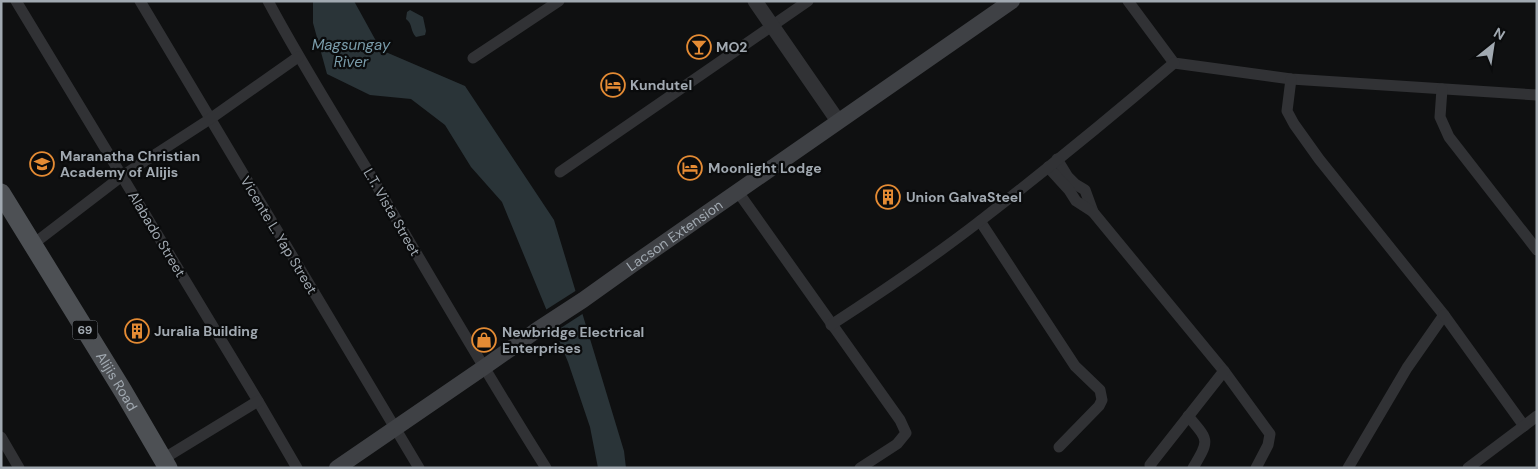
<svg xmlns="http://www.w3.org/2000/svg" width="1538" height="469" viewBox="0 0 1538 469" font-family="'DM Sans',sans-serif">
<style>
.water{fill:#2a3438}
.pier{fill:#0f1011}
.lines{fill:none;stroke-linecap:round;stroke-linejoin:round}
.minor{stroke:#313235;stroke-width:11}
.tertiary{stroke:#313235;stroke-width:15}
.secondary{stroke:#3f4145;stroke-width:16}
.primary{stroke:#4d5054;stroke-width:19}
.labels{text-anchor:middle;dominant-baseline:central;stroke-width:4.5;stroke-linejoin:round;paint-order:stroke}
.shield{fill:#0a0b0c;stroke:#747a80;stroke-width:1}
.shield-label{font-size:12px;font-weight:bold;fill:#a1a9b1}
.poi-label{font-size:14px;font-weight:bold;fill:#a1a9b1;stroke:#0a0b0c;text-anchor:start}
.street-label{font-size:14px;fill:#a1a9b1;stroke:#0a0b0c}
.water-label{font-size:15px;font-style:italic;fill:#7a9caa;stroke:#0a0b0c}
</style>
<rect width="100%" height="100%" fill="#0f1011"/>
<!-- water -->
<g class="water">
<polygon points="313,1 354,1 381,50 465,86 554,220 624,451 626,468 598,468 590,427 568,362 502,202 471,167 445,125 411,99 370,95 327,74 313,23"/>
<path d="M410 10 423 17 426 31 425 35 416 37C410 31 413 24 406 19L407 12Z"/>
</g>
<!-- pier -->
<polygon class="pier" points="577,290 584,313 553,333 544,311"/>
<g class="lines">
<!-- minor -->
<g class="minor">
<polyline points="16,1 258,401 297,468"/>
<polyline points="140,1 419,468"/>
<path d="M268 1C301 63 338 121 374 181 430 277 486 373 546 468"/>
<polyline points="1128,1 1174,63 1291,79 1537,95"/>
<polyline points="473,58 559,1"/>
<polyline points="1291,79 1287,111 1294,124 1319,159 1444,315 1407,368 1348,468"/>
<polyline points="1442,89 1440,117 1449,137 1537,250"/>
<polyline points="1057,159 1068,177 1075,184 1085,190 1093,212"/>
<polyline points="1048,167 1069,190 1076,201 1093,212 1224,371 1270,434 1268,445 1256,468"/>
<polyline points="560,172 808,1"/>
<polyline points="738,192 900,420 906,433 897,444 860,468"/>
<polyline points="980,221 1075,366 1100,390 1102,400 1099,406 1059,447"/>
<polyline points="32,245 122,176 210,119 298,57"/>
<polyline points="1444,315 1524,426"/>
<path d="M831 325C882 292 932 258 980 221 1046 170 1111 117 1174 63"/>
<path d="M1188 416C1209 441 1210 439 1193 468"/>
<polyline points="1,437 19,468"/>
<polyline points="163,459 258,401"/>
<polyline points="1151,468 1150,465 1224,371"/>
<polyline points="1468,468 1537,416"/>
</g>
<!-- tertiary -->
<polyline class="tertiary" points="755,1 838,121"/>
<!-- secondary -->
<path class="secondary" id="s1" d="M337 468 483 368 537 330 583 300 632 265 1012 1"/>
<!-- primary -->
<path class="primary" id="s2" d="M1 193 123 391 168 468"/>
</g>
<!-- icons -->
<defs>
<g id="bar-ring" transform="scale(1.25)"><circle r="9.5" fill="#0a0b0c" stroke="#e48b34" stroke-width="1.5"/><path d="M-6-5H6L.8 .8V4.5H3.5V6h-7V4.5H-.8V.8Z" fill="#e48b34"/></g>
<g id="hotel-ring" transform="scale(1.25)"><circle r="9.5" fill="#0a0b0c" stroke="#e48b34" stroke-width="1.5"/><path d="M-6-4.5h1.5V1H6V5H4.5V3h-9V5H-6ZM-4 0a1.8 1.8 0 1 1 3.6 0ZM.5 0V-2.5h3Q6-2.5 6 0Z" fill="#e48b34"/></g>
<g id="school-ring" transform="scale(1.25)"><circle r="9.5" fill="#0a0b0c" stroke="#e48b34" stroke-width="1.5"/><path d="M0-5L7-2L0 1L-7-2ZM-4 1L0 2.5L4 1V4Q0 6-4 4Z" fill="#e48b34"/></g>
<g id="building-ring" transform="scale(1.25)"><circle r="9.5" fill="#0a0b0c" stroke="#e48b34" stroke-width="1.5"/><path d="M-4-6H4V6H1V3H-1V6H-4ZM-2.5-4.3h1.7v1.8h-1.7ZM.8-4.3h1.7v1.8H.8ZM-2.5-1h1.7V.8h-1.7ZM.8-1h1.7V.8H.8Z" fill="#e48b34"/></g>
<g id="shop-ring" transform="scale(1.25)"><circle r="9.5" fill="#0a0b0c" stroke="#e48b34" stroke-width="1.5"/><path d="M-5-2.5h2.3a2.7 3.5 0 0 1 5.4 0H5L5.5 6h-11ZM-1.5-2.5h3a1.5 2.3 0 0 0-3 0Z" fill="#e48b34"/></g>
</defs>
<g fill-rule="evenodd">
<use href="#bar-ring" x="699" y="47"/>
<use href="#hotel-ring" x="613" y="85"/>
<use href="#school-ring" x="42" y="164"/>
<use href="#hotel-ring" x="690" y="168"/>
<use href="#building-ring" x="888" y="197"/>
<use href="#building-ring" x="137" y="331"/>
<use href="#shop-ring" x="484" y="340"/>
</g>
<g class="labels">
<!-- shield labels -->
<rect class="shield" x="72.5" y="320.5" width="25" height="19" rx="4"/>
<g class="shield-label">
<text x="85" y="330">69</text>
</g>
<!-- poi labels -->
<g class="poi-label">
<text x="716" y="47">MO2</text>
<text x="630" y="85">Kundutel</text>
<text x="60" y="156">Maranatha Christian<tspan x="60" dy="16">Academy of Alijis</tspan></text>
<text x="708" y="168">Moonlight Lodge</text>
<text x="906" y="197">Union GalvaSteel</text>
<text x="154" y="331">Juralia Building</text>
<text x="502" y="332">Newbridge Electrical<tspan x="502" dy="16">Enterprises</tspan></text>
</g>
<!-- street labels -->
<g class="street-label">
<text transform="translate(392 212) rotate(60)">L.T. Vista Street</text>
<text transform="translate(157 234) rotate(59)">Alabado Street</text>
<text transform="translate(279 235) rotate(59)">Vicente L. Yap Street</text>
<text stroke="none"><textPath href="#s1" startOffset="410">Lacson Extension</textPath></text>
<text stroke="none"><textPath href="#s2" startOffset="221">Alijis Road</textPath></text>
</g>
<!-- water labels -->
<g class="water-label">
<text x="351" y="45">Magsungay<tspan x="351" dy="17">River</tspan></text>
</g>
</g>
<!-- border -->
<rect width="1538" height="469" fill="none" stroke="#a1a9b1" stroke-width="5"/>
<!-- north arrow -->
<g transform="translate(1493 45) rotate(30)" stroke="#0a0b0c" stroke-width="4" paint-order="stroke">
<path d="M0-4L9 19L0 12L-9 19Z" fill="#a1a9b1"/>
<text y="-8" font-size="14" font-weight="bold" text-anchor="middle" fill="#a1a9b1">N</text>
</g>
</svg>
